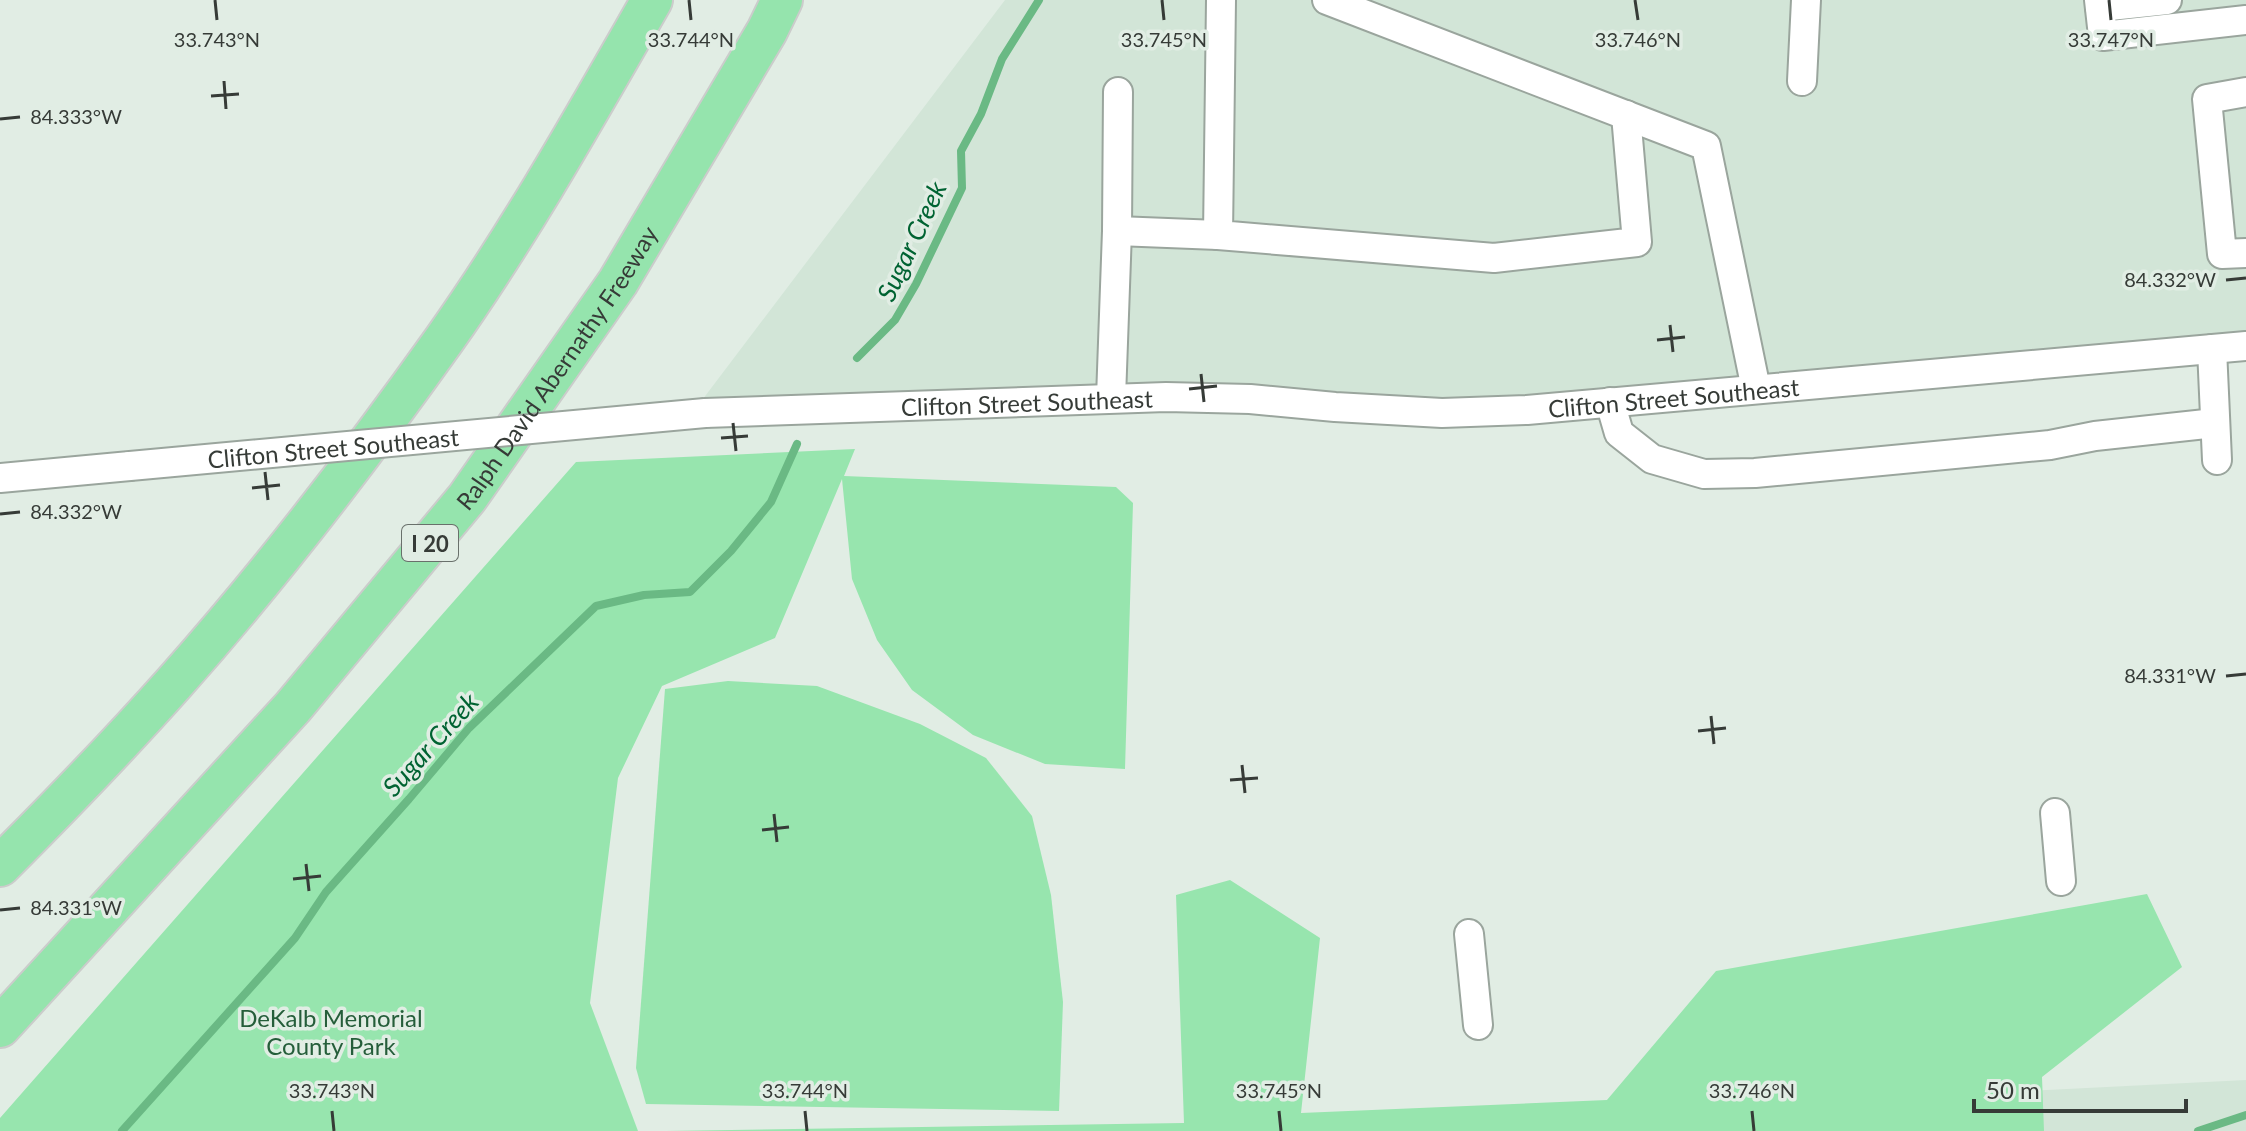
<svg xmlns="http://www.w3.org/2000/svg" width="2246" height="1131" viewBox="0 0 2246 1131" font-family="Lato,sans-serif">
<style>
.built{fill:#d2e5d7}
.green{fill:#97e5ae}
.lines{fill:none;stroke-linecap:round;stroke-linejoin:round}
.stream{stroke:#6ab984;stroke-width:8}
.minor-casing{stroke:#9aa59d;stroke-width:32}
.highway-casing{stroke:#cbcccb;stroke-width:44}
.minor{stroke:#fff;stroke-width:28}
.highway{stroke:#95e4ad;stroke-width:40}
.minor-bridge-casing{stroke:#9aa59d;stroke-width:32;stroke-linecap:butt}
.minor-bridge{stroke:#fff;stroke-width:28}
.ticks{fill:none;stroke:#363b37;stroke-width:3}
.labels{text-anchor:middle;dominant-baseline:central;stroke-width:7;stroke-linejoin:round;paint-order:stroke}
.shield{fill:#e1ede4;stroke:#69706b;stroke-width:2}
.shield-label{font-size:22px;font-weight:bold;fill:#363b37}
.street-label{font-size:24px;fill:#363b37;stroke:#e1ede4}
.park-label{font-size:24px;fill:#255e3a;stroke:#e1ede4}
.water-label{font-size:26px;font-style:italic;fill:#006332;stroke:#e1ede4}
.ticks-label{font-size:20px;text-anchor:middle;fill:#363b37;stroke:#e1ede4;stroke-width:7;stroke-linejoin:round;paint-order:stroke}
</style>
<rect width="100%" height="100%" fill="#e1ede4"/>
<!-- built -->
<g class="built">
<polygon points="1005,0 2246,0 2246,349 1457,406 1156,395 684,424"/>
<polygon points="2246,1080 2246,1131 1752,1131 1749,1105"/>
</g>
<!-- green -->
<g class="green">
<polygon points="855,449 844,476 1116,487 1133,503 1125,769 1045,764 973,735 912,690 877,640 852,579 842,479 775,638 662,686 618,778 590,1003 638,1131 0,1131 0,1118 576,462"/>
<polygon points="728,681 817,686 920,724 986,758 1032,816 1051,895 1063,1002 1059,1111 646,1104 636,1068 665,689"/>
<polygon points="1230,880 1320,938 1301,1113 1607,1100 1716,971 2147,894 2182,967 2042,1077 2044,1131 666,1131 1184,1123 1176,895"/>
</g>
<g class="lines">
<!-- stream -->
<g class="stream">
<polyline points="857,358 895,320 916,284 962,188 961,151 981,114 1002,59 1039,0"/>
<polyline points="122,1131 295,938 326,892 409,799 469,728 596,606 644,595 690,592 731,551 771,502 797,444"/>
<polyline points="2198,1131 2246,1115"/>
</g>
<!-- minor casing -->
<g class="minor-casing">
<g id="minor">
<polyline points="1221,0 1218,235 1494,258 1637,242 1626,115"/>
<polyline points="1327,0 1706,146 1756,389"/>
<polyline points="2099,0 2103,36 2246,20"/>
<polyline points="2100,7 2167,0"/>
<polyline points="1802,81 1806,0"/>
<polyline points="2246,92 2207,99 2222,254 2246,253"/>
<polyline points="1117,231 1218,235"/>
<polyline points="2212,349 2217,460"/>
<polyline points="1111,398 1117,231 1118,92"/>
<polyline points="1610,402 1619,433 1652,459 1704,474 1755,473 2050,445 2095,436 2215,423"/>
<path id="s1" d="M705 413 1166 397 1250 399 1335 407 1442 413 1527 410 2246 346"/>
<polyline points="0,478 130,466"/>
<polyline points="2055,813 2061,881"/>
<polyline points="1469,934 1478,1025"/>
</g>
</g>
<!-- highway casing -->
<g class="highway-casing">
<g id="highway">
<path d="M0 866C60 806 119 745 175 682 271 574 360 458 444 340 521 231 586 115 652 0"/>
<path id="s2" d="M0 1027 293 707 467 498 618 282 767 31 782 0"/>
</g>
</g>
<!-- minor -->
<use href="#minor" class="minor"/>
<!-- highway -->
<use href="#highway" class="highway"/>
<!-- minor-bridge casing -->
<g class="minor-bridge-casing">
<g id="minor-bridge">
<path id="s3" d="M130 466 705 413"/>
</g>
</g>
<!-- minor-bridge -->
<use href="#minor-bridge" class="minor-bridge"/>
</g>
<!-- ticks -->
<path class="ticks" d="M215 0 217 20M689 0 691 20M1162 0 1164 20M1635 0 1638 20M2109 0 2111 20M224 81 226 109M211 96 239 94M0 119 20 117M2226 280 2246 278M1670 325 1673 352M1657 340 1685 337M1201 374 1204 402M1189 389 1217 386M733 423 736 451M721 438 748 436M265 472 268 500M252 488 280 485M0 514 20 512M2226 676 2246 674M1711 716 1714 744M1698 731 1726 728M1242 765 1245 793M1230 780 1258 778M774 814 777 842M762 830 789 827M306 864 309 891M293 879 321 876M0 910 20 908M332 1111 334 1131M805 1111 807 1131M1279 1111 1281 1131M1752 1111 1754 1131"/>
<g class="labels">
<!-- shield labels -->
<rect class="shield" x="402" y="525" width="56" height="36" rx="6"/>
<g class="shield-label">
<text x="430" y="543">I 20</text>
</g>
<!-- street labels -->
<g class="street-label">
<text stroke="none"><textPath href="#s2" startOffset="864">Ralph David Abernathy Freeway</textPath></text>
<text stroke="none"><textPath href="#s1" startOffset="970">Clifton Street Southeast</textPath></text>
<text stroke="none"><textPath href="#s1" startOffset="322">Clifton Street Southeast</textPath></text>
<text stroke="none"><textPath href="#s3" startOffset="204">Clifton Street Southeast</textPath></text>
</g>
<!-- park labels -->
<g class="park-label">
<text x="331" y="1017">DeKalb Memorial<tspan x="331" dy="28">County Park</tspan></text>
</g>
<!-- water labels -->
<g class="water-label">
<text transform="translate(911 241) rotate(-65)">Sugar Creek</text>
<text transform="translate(430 744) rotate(-48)">Sugar Creek</text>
</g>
</g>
<g class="ticks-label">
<text x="217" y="47">33.743°N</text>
<text x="691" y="47">33.744°N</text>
<text x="1164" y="47">33.745°N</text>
<text x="1638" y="47">33.746°N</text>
<text x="2111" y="47">33.747°N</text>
<text x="76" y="124">84.333°W</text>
<text x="2170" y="287">84.332°W</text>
<text x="76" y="519">84.332°W</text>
<text x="2170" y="683">84.331°W</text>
<text x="76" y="915">84.331°W</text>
<text x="332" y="1098">33.743°N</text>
<text x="805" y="1098">33.744°N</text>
<text x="1279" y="1098">33.745°N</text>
<text x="1752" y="1098">33.746°N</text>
</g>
<!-- scale -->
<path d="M1974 1099v12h212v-12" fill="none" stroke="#363b37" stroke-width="4"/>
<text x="1986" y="1099" font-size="24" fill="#363b37" stroke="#e1ede4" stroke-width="6" paint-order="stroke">50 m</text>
</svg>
